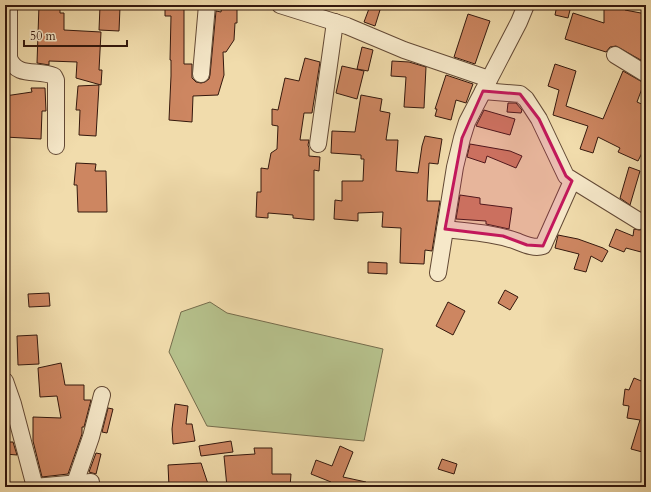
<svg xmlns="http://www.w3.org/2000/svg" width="651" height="492" viewBox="0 0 651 492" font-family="Cardo,serif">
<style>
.green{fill:#b6c18c;stroke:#756c4c}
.building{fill:#cd8661;stroke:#34180d}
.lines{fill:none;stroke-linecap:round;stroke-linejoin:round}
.minor-casing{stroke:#634935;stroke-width:18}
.minor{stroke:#f6e8c9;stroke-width:16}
.marked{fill:#c2185b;fill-opacity:0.2;stroke:#c2185b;stroke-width:3;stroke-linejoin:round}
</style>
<rect width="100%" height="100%" fill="#f1dcac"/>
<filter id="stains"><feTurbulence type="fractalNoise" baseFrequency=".005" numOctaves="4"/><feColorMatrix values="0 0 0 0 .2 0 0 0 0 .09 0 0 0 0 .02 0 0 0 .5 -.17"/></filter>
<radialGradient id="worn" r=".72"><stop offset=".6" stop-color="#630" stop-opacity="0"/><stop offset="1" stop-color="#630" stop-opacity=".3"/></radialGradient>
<!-- green -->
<polygon class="green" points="210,302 227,313 383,349 364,441 207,426 169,352 181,312"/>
<!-- building -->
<g class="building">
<polygon points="39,5 60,5 60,13 64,13 64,30 101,32 99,70 102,70 101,85 76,78 77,62 49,61 49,65 37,63"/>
<polygon points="184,5 184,64 192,64 192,78 196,82 201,83 205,82 209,79 210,75 216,11 221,12 222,5 237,5 237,23 235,23 234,40 226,52 223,52 224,75 218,95 193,96 192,122 169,120 171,76 171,60 170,60 171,16 165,16 165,6"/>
<polygon points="557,5 571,6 568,18 555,15"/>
<polygon points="100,6 120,7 119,31 99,30"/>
<polygon points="370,6 380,10 375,26 364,22"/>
<polygon points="604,9 625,9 625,10 646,14 646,63 616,46 610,47 606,52 565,39 573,13 604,23"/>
<polygon points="468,14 490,21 475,64 454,57"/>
<polygon points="362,47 373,50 368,71 357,69"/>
<polygon points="305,58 320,62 312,113 304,113 300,140 309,140 308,145 309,148 309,156 320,157 319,171 314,170 314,220 293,218 293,215 268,213 268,218 256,217 257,192 261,192 261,168 268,169 271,153 277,149 278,126 272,125 272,109 278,110 285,78 299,81"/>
<polygon points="392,61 409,62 426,67 424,108 404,107 406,77 391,76"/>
<polygon points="555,64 576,71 566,106 603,119 623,71 644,83 637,102 646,106 646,145 638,161 618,152 620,148 598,137 593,153 580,149 588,126 553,115 559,90 548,86"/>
<polygon points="342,66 364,71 357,99 336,93"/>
<polygon points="446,75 473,84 466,103 456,100 451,120 435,116 437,109 435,109"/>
<polygon points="99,85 96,136 79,135 80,110 76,110 78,86"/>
<polygon points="31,88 45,88 46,111 42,111 41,139 5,137 5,112 8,113 5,96 32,92"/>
<polygon points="361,95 382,99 380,111 390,113 386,140 398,140 396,171 418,173 422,146 425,136 442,139 438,164 429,163 427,201 440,201 432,251 425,250 424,264 400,263 401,228 382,227 383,212 358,213 358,221 334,219 335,200 342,201 342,181 363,181 364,159 361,159 361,155 331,153 332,131 355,132"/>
<polygon points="508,103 516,103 522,110 521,113 507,112"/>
<polygon points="484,110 515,119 510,135 476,126"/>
<polygon points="470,144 510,151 522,156 516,168 487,156 485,163 467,157"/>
<polygon points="76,163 96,164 95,171 106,171 107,212 78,212 77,185 74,185"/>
<polygon points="629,167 640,171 630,205 620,198"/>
<polygon points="460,195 480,198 480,204 512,208 509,229 486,224 486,221 456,219"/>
<polygon points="616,229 633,236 634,229 639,230 646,229 641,252 626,248 624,252 609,246"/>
<polygon points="558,235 578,239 603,248 608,251 602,262 591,256 586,272 574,269 579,254 555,248"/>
<polygon points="368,262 387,263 387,274 368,273"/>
<polygon points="505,290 518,297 510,310 498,303"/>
<polygon points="49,293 50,306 29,307 28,294"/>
<polygon points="448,302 465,311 453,335 436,326"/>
<polygon points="37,335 39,364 18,365 17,336"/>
<polygon points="61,363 65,385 84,385 84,400 91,400 84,427 82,427 82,434 68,474 42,477 33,441 33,417 61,418 57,396 40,397 38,368"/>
<polygon points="634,378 646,383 646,453 631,449 640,420 627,418 629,406 623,405 625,389 629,390"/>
<polygon points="175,404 188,406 186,424 192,424 195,441 173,444 172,429"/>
<polygon points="108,408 113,409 107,433 102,432"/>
<polygon points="231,441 233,452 201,456 199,446"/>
<polygon points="5,442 13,442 17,455 5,454"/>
<polygon points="340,446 353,452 343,477 366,482 366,487 330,487 331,482 311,474 316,460 332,466"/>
<polygon points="254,448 272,448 272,474 291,474 290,487 227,487 224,456 255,454"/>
<polygon points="96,453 101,454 96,474 89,472"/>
<polygon points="442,459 457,464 454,474 438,469"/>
<polygon points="201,463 209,487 169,487 168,465"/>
</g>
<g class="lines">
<!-- minor casing -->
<g class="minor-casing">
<g id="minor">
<path d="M9 5V58C17 78 37 69 54 76L56 80V146"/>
<polyline points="280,5 347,26 404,50 489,79"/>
<polyline points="615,55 646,74"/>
<polyline points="201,74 207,5"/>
<polyline points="483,91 520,94 526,99 539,119 566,176 639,221"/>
<polyline points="318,144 335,22"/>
<path d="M445 229C469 232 494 233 516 241 524 244 534 249 543 246L572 181"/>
<polyline points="438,273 455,167 462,138 467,122 519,22 526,5"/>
<polyline points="5,381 13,404 35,487"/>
<polyline points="75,483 91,437 102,395"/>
<polyline points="34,487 91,482 91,487"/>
</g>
</g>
<!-- minor -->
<use href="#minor" class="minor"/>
</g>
<!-- marked area -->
<path class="marked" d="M483 91 520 94 539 119 566 176 572 181 543 246 527 245 503 236 445 229 462 138Z"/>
<!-- margin -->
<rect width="651" height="492" fill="none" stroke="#f1dcac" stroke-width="20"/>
<rect x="6" y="6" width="639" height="480" fill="none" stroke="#34180d" stroke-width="2"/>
<rect x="10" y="10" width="631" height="472" fill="none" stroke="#34180d"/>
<!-- scale -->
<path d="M24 40v6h103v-6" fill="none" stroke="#34180d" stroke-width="2"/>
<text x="30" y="40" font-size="12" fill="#34180d" stroke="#f6e8c9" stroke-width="3" paint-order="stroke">50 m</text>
<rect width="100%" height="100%" filter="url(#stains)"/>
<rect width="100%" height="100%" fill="url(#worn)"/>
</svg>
